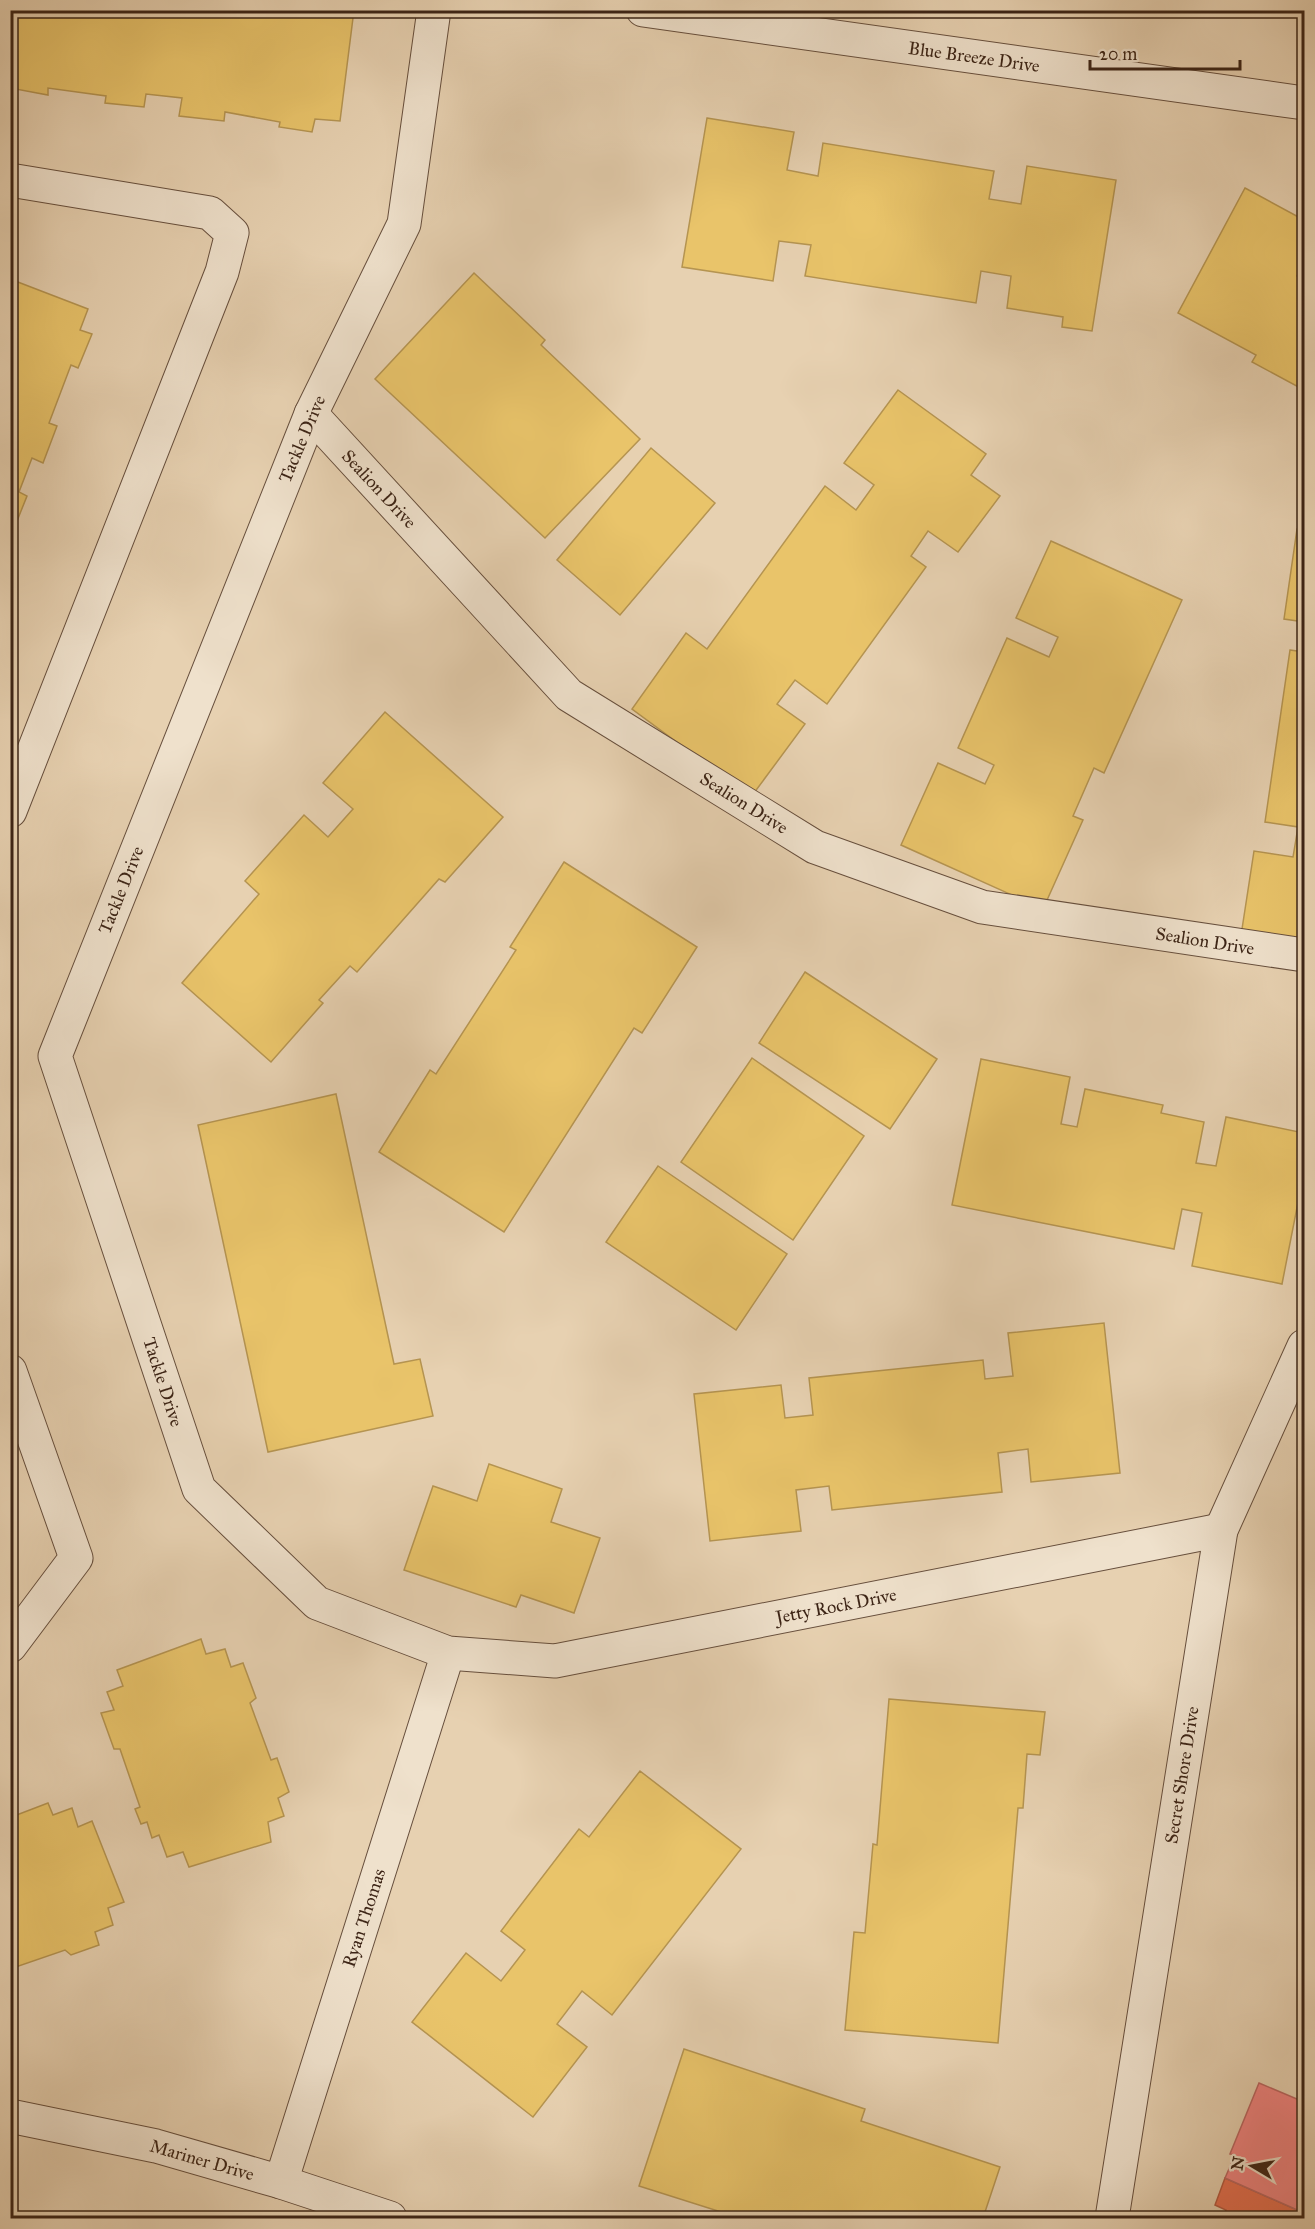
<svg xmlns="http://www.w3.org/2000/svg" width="1315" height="2229" viewBox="0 0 1315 2229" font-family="'IM FELL Great Primer',serif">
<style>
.homes{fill:#e9c46a;stroke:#b59451;stroke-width:1.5}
.shops{fill:#e76f51;stroke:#b4583f;stroke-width:1.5}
.health{fill:#f28482;stroke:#bb6762;stroke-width:1.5}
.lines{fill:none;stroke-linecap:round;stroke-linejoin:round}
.minor-casing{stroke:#674f3d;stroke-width:35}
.minor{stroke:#efe1cc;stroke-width:33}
.labels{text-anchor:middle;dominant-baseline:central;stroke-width:6;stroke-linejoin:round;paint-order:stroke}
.street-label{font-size:18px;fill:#3c2416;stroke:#efe1cc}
</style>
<rect width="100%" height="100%" fill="#e7d1b1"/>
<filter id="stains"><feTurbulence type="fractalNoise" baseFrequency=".00333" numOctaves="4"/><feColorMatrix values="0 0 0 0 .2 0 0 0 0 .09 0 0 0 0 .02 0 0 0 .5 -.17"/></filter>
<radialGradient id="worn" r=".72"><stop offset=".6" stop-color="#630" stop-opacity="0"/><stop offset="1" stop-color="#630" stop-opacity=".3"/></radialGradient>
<!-- homes -->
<g class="homes">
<polygon points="10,10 354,10 340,121 315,119 312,132 279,127 280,122 225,112 224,121 179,116 182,98 146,94 144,107 105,103 106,96 48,88 48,95 10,88"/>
<polygon points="707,118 794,132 787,170 818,176 823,143 994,171 989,199 1021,204 1027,166 1116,180 1092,331 1062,327 1063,317 1007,308 1011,276 981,271 976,303 805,276 811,245 779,241 773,281 682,267"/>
<polygon points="1245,188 1304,220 1304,262 1297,276 1304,280 1304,390 1252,362 1256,355 1178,313"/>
<polygon points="474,273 545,340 541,345 640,439 545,538 375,379"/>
<polygon points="10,279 88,309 80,330 92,334 78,368 71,365 49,423 57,426 43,463 32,458 19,492 27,496 13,531 10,530"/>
<polygon points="898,390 986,454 971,475 1000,496 958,552 928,531 911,556 926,567 827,704 795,680 777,704 805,724 751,797 632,709 686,633 707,649 825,486 856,510 874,485 844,463"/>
<polygon points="651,448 715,503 620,615 557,560"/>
<polygon points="1297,529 1304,530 1304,622 1284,619"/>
<polygon points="1051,541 1182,600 1104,773 1094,768 1073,816 1083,820 1043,909 901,845 938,763 985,784 994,765 958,748 1007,638 1049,657 1058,637 1016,618"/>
<polygon points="1290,650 1304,652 1304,951 1240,942 1254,851 1293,857 1298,827 1265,822"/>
<polygon points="385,712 503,817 445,882 439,879 357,972 350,966 319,1000 323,1003 271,1062 182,983 259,894 245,881 304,815 328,837 353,809 323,783"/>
<polygon points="564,862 697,947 642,1033 634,1028 504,1232 379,1152 430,1070 436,1074 516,950 510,947"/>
<polygon points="805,972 937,1059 890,1129 759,1043"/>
<polygon points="752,1058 864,1136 793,1240 681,1162"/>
<polygon points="981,1059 1070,1077 1061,1124 1077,1127 1085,1089 1163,1105 1161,1113 1204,1122 1196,1163 1216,1166 1226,1117 1304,1133 1304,1172 1282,1284 1192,1266 1202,1213 1182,1209 1174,1249 952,1205"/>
<polygon points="336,1094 394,1364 420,1359 433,1416 268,1452 198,1125"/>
<polygon points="658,1166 787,1254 736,1330 606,1242"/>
<polygon points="1104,1323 1120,1473 1031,1482 1028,1449 998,1453 1002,1492 832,1510 829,1486 796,1490 801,1531 710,1541 694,1394 781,1385 785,1418 813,1415 809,1378 983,1360 985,1379 1013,1376 1008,1333"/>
<polygon points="489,1464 562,1489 551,1522 600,1538 574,1613 521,1595 516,1607 404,1570 433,1486 477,1501"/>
<polygon points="201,1639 206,1654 225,1649 231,1667 243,1663 256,1698 250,1703 271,1760 277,1758 289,1792 278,1798 284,1816 268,1822 271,1842 189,1867 183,1852 167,1857 159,1835 152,1838 147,1822 141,1824 135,1809 140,1807 120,1749 114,1749 101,1713 114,1710 107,1692 123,1686 117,1670"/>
<polygon points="889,1699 1045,1712 1040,1755 1027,1754 1023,1808 1018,1808 998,2043 845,2030 854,1932 865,1933 873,1844 877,1845"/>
<polygon points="640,1771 741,1849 612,2015 582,1991 557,2024 587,2047 533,2117 412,2022 466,1953 501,1981 525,1950 501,1931 579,1829 589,1837"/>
<polygon points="48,1803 53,1815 72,1808 78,1827 92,1821 124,1902 108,1908 113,1925 95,1932 99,1945 71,1955 65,1950 10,1969 10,1823 15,1822 14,1816"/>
<polygon points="684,2049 865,2109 861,2121 1000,2167 983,2218 740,2218 639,2186"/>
</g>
<!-- shops -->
<polygon class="shops" points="1225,2178 1304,2213 1304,2218 1222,2218 1226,2210 1215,2205"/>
<!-- health -->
<polygon class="health" points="1259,2083 1304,2102 1304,2213 1225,2178 1235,2155 1230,2154"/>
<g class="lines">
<!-- minor casing -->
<g class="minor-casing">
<g id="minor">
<polyline points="434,10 404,224 311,414 55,1056 199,1489 317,1603 448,1653 555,1661 1221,1530"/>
<polyline points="643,10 1304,103"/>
<polyline points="10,180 210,213 232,233 222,272 10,811"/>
<polyline points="311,414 569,695 815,847 982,907 1304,955"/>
<polyline points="10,1371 76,1558 10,1646"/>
<polyline points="10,2116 156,2146 281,2182 390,2218"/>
<polyline points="281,2182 448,1653"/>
<polyline points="1112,2218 1221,1530 1304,1346"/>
</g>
</g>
<!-- minor -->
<use href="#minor" class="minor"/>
</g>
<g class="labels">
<!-- street labels -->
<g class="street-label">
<text transform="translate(974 57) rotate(8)">Blue Breeze Drive</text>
<text transform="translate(302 439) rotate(-67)">Tackle Drive</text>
<text transform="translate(379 489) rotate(47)">Sealion Drive</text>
<text transform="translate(744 803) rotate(32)">Sealion Drive</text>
<text transform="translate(121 890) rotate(-68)">Tackle Drive</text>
<text transform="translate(1205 941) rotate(9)">Sealion Drive</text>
<text transform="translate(163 1382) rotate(72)">Tackle Drive</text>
<text transform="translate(836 1606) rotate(-11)">Jetty Rock Drive</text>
<text transform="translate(1182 1775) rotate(-81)">Secret Shore Drive</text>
<text transform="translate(364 1918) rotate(-72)">Ryan Thomas</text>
<text transform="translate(202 2160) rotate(16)">Mariner Drive</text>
</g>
</g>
<!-- margin -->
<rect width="1315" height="2229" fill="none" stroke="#e7d1b1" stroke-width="36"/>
<rect x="12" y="12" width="1291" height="2205" fill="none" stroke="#3c2416" stroke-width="3"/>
<rect x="18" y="18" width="1279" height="2193" fill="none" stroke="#3c2416" stroke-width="1.5"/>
<!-- north arrow -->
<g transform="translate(1252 2166) rotate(280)" stroke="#efe1cc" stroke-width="4.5" paint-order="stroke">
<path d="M0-4.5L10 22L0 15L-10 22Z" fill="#3c2416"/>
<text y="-9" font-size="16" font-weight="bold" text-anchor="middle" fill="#3c2416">N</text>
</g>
<!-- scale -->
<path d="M1090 60v9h150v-9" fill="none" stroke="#3c2416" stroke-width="3"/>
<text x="1099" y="60" font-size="18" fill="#3c2416" stroke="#efe1cc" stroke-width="4.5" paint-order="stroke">20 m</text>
<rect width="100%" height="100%" filter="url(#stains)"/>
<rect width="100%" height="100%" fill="url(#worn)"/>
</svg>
